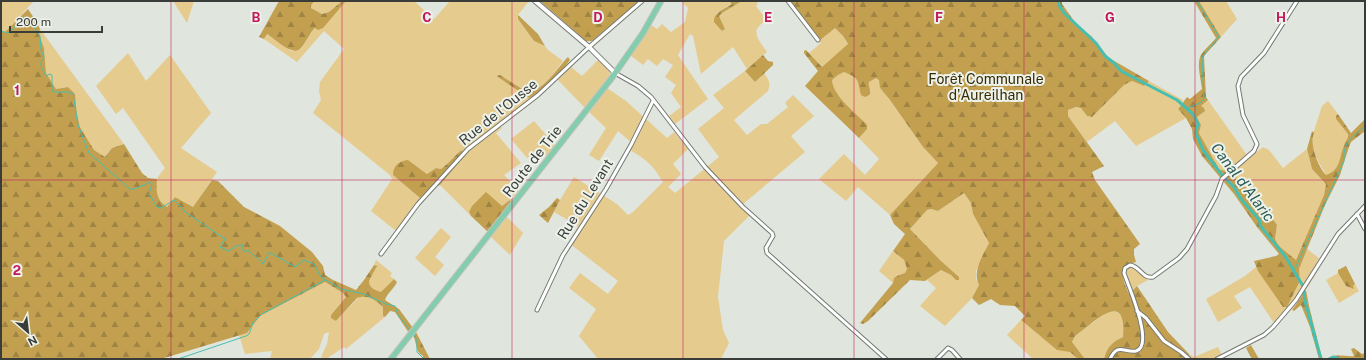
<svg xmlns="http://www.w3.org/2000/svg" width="1366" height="360" viewBox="0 0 1366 360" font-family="'Public Sans',sans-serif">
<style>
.grass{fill:#e6cb8f}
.forest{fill:url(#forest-firs)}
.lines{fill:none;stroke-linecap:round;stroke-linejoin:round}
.stream{stroke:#47bfb0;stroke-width:1}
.canal{stroke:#47bfb0;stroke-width:3}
.minor-casing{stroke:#747972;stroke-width:5}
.tertiary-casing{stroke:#747972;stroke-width:6}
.primary-casing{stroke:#c4c4c4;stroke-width:7}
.minor{stroke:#fff;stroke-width:3}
.tertiary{stroke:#fff;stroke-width:4}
.primary{stroke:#83cdac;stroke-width:5}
.grid{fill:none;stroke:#c2185b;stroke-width:1;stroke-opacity:0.55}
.labels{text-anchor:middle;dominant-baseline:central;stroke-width:4;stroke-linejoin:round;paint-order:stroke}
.park-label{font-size:14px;fill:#392b06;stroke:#edf2ea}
.street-label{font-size:14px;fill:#3a3c39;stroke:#edf2ea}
.water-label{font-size:15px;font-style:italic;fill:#275a53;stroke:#edf2ea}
.grid-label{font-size:13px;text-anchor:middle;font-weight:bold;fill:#c2185b;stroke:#edf2ea;stroke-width:4;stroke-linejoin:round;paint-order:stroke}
</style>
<defs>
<pattern id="forest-firs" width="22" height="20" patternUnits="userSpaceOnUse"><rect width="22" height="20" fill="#c3a04f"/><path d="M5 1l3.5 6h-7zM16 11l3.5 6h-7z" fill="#9f8443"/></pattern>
</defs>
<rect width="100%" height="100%" fill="#e0e5dd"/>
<!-- grass -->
<g class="grass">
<polygon points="1,1 34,1 5,32 3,32 1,30"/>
<polygon points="173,1 194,1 187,23"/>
<polygon points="314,1 342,1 329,12 322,14 311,8 310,5"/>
<path d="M346 1H414L434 19 450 1H529L518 15V19L534 41 545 46 548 50 563 61C555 71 541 93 527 92L500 75 529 98 534 96 536 99 524 108 522 105 498 124 502 128 496 133 521 163 504 175 519 190 511 203 510 201 502 206 469 212 471 216 440 185 459 162 458 158 461 150 447 164 441 169 436 168 427 174 408 160 393 175 420 198 396 231 371 211 392 179 390 175 313 113 321 100 319 91 320 82 344 49 324 31 297 62 264 39 267 34 291 51 301 49 313 30 337 11Z"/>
<path d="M681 1H730L732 4 716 13 722 31 725 29 719 16 722 13 742 1H756L758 4 756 6 767 20C764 22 759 25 757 29 754 36 763 46 767 52L747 69 733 47 701 74 693 36 690 34 678 55 708 99 675 124 669 116 681 107 671 93 676 85 665 77 673 65 663 59 657 66 648 59 643 65 630 55 651 25 657 29 662 24 671 32 685 22 688 8Z"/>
<polygon points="1199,1 1226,1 1237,19 1221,37"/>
<polygon points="835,28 843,36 848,45 822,67 809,53 821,43 819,41"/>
<polygon points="40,29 124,144 112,148 105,157 94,150 80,127 77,114 76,101 68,87 56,89 46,73 44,48 39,34"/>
<path d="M128 53 146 81 170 55 211 113 181 148 217 172 193 207 175 197 167 207C158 201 154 190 157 179 159 175 162 171 165 168L123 108 116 114 96 86Z"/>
<polygon points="599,59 609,71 610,75 585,108 557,79 571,67 582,76"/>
<path d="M745 71 755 82 764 73C769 80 771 83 768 91L734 120 747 135 761 124H767L788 107 785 103 793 95 814 116 791 136 805 152 743 204 752 213 724 241 718 297 723 330 729 343 721 359H598L579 336 596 309 569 288 580 273 608 294 618 281 569 243 578 226 554 212 560 200 574 177 617 204 628 215 633 212 663 182C652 164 648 161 630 150L633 144 618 131 599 161 589 155 606 128 589 112 607 88 626 101 667 138 674 132 688 149 673 164 681 174 668 187 675 193 719 157 698 129 724 108 713 95Z"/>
<path d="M844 72C854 76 859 78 860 90L871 91 868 87 869 82 876 78 880 80V88L890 100 923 147 938 163 890 215 858 187 846 201 819 179 844 154 865 175 879 159 859 138 867 129 838 95 832 86V80L838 75Z"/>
<polygon points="1132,81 1144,86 1149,81 1183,100 1178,109 1186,118 1136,146 1115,121 1087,142 1068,116 1068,110 1076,107 1081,108 1087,116 1092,117 1124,85"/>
<polygon points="1208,100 1249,158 1263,147 1269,150 1283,168 1307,149 1312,169 1326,184 1324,195 1296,260 1279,246 1275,239 1277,225 1231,173 1219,169 1199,133 1201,125 1197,117 1205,111 1201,106"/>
<path d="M1328 101 1338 114 1336 116V119L1348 134 1349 137C1340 150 1343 170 1326 175L1316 157 1313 146 1312 137 1322 106Z"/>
<polygon points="534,121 555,145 565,132 566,133 535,174 533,173 546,156 538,150 527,158 511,139"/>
<polygon points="964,193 971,203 973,214 989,243 976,271 976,279 979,285 972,298 945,326 920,306 936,288 927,280 941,270 951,275 956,280 959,277 941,261 910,229 927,210 931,209 938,211"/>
<polygon points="506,216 523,233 510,255 490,236"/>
<polygon points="441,228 451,237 435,257 444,265 435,276 415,258"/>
<path d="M1307 249 1319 258 1315 266 1318 270C1306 291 1293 309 1276 326L1250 287 1234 296 1242 308 1218 322 1206 299 1245 276 1256 267 1283 306 1287 307 1300 281 1299 269Z"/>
<polygon points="893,251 904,260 907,269 905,273 899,275 893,283 879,271"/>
<path d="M376 260 392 273 390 276 394 279 381 293C375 290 369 288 369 281L377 266 374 265Z"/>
<polygon points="1129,267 1133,268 1148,280 1137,286 1131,291 1125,273"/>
<polygon points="1338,273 1346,286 1353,286 1355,284 1359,291 1339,303 1326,280"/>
<path d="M325 282 343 293 346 297 331 315 336 321 360 296C369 297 376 300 383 307V316L385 317 346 349 344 347 326 359 321 357 327 344 329 332 324 334 319 349 310 359H270L272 351 245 354 239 335 247 333 260 316Z"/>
<path d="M1109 311C1127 311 1124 324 1123 337 1112 342 1107 347 1104 359H1085L1072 342 1075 336Z"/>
<polygon points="1021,320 1040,336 1070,352 1078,359 1033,359 1007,335"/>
<polygon points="1218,347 1224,359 1188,359 1189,354 1194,357"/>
</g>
<!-- forest -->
<g class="forest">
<path d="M279 1H314L311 5V8L322 14 329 12 342 1H346L323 28 318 30 315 28 313 30C309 35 305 44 300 49 292 56 275 39 267 34L264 39 259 37Z"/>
<polygon points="540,1 640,1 592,41 586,41"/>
<path d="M730 1H742L722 13 719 16 725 29 722 31 714 22C714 11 724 10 732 4Z"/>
<path d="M789 1H1062V4L1077 25 1091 36 1109 58 1149 81 1144 86 1132 81 1124 85 1092 117 1087 116 1081 108 1076 107 1068 110V116L1104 166 1092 172 1095 180 1140 244 1134 249V255L1136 262 1126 265C1119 274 1125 284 1129 294L1137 286 1168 332 1189 354 1188 359H1104C1107 347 1112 342 1123 337 1127 287 1094 323 1075 336L1072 342 1085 359H1078L1070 352 1057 350 1021 320 1025 316 1015 306 1000 305 991 299 979 305 972 298 979 285C972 272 983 255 989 243L973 214 971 203 964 193 938 211 931 209 927 210 910 229 941 261 959 277V280H956L951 275 941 270 925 281 910 280 868 321 863 324 860 323 893 283 894 278 899 275 905 273 907 269 904 260 893 251 905 234 894 224 890 215 938 163 923 147 890 100 880 88 879 80 876 78 869 82C868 87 871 89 870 94 867 97 865 98 861 95 857 79 860 79 844 72L838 75 832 80C832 95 857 114 867 125V129L859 138 805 86 818 71 804 53V51L806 50 822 67 848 44 843 36 835 28 819 41Z"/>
<path d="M1194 1H1199L1221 37 1204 56 1206 97 1208 100 1201 106 1204 108 1205 111 1197 117 1201 125 1199 133 1219 169 1232 173 1252 194 1269 214 1277 225 1275 239 1279 246 1296 260 1324 195 1326 184 1312 169 1307 149 1312 131 1314 133C1309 143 1318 167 1326 175 1341 170 1339 157 1344 146 1345 141 1349 139 1348 134L1336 119V116L1338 114 1351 133 1365 119V131L1351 142 1349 147 1340 175 1325 205 1299 269 1300 281 1287 307H1283L1258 271 1254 261 1276 256 1279 254 1257 227 1234 194 1202 156 1193 139 1192 129 1186 118 1178 109 1187 97 1190 99 1202 89C1201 79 1195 60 1203 52 1207 47 1212 43 1216 38Z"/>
<path d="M28 9 36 21 40 29 39 34 44 48 46 73 56 89 68 87 75 94 77 114 80 127 94 150 105 157 112 148 124 144 142 173 148 178 157 179C156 191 156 200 167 207L175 197 193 207 212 180 218 181 244 207 280 226 312 252 323 266 325 275 333 280 356 290 364 280 374 265 377 266 369 281C369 288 375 290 381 292L394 279 397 282C394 289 387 293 385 300L399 309 413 328 409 333 395 312 390 311 385 317 383 316V307C376 300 366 294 357 298L336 321 331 318V315L346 297 343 293 325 282 260 316 247 333 161 359H1V30L3 32H5Z"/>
<polygon points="518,15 538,34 545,46 534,41 518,19"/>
<polygon points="763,55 768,61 773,62 773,65 755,82 745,71"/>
<path d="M568 57 570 60C563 70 540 95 529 98L498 77 497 76 500 75 527 92C541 93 557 69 566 59Z"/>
<path d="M461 150 463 153 458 158 460 161 440 185 429 189 420 198 393 175C393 166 399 161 408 160L427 174 436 168 441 169 447 164Z"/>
<polygon points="486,192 502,206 510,200 511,203 488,232 471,216 469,212 472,206"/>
<polygon points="557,198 560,200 548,223 539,215 549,207"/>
<polygon points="1346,266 1355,284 1353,286 1354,289 1346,286 1338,273 1338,270"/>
<polygon points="1306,290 1309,306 1321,354 1323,359 1319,359 1310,327 1301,305 1294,311 1292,310"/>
<path d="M416 332 430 359H423V356C415 352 417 343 413 335Z"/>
<polygon points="1251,345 1259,359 1252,359 1246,348"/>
<path d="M1354 348 1362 354 1365 353V359H1327C1333 353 1346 357 1354 356L1351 349Z"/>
</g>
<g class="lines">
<!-- stream -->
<g class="stream">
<path d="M1 31 8 33 12 30 24 17 30 21 40 36 41 50 44 57C38 64 42 68 46 76L50 74 52 75V91C59 94 67 90 73 94L78 125 89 153 130 189H134L151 182"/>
<polyline points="1188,108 1200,103 1204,99 1202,57 1219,37 1197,1"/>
<path d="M152 184 149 194 157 207 161 208 174 200 180 206 185 212 225 239 220 247 229 251 236 246 243 245V251H249C254 257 259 257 263 264L269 253H271L295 267 304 260 314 264 321 277 341 289 364 294 386 304 395 306 398 315 410 330"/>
<path d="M1294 271 1344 161C1343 140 1352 138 1365 126"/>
<polyline points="414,334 417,342 417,352 424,359"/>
<polyline points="178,359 246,336 249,334 253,323 262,314 325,280"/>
</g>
<!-- canal -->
<g class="canal">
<polyline points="1058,1 1059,5 1064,13 1096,43 1105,56 1114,63 1121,71 1177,100 1193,114 1198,124 1196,132 1197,136 1203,150 1222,175 1234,187 1241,199 1256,216 1260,221 1260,225 1262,228 1285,256 1303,286 1305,301 1321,359"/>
<polyline points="1329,359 1333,357 1339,359"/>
</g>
<!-- minor casing -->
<g class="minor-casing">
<g id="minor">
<polyline points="788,1 818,40"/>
<polyline points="615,73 638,86 651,97 705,167 743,207 772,233 773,236 766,248 767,253 886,359"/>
<polyline points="1357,214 1365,229"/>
<polyline points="381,254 418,204 468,149 538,95 589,47 642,1"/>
<polyline points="537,310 563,255 606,189 631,145 653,101"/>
<polyline points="1137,311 1146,318 1164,341 1181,352 1189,359"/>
<polyline points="937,359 948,348 952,350 960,359"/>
<path d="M1110 359C1118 342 1124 353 1136 351 1155 346 1128 285 1124 273L1125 268 1130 265C1140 266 1142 279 1153 277L1179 258 1187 249 1216 196 1222 179 1254 151 1257 144 1243 115 1238 86 1241 77 1264 53 1297 1"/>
<polyline points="1217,359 1264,335 1273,327 1296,300 1338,234 1365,206"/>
</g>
</g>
<!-- tertiary casing -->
<g class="tertiary-casing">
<polyline id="tertiary" points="535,1 589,47 615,73"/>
</g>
<!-- primary casing -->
<g class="primary-casing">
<polyline id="primary" points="391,359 611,79 643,33 661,1"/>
</g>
<!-- minor -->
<use href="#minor" class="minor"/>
<!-- tertiary -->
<use href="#tertiary" class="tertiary"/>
<!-- primary -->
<use href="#primary" class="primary"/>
</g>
<!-- grid -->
<path class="grid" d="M171 1V359M342 1V359M512 1V359M683 1V359M854 1V359M1024 1V359M1195 1V359M1 180H1365"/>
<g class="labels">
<!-- park labels -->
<g class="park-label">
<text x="986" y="79">Forêt Communale<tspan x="986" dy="16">d'Aureilhan</tspan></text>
</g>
<!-- street labels -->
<g class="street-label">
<text transform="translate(498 112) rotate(-39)">Rue de l'Ousse</text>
<text transform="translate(532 161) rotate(-52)">Route de Trie</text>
<text transform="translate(585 199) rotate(-58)">Rue du Levant</text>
</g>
<!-- water labels -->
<g class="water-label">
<text transform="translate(1243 182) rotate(53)">Canal d'Alaric</text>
</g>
</g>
<g class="grid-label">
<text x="256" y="22">B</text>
<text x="427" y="22">C</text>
<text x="598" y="22">D</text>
<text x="768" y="22">E</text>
<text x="939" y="22">F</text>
<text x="1110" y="22">G</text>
<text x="1281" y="22">H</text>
<text x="17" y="95">1</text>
<text x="17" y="275">2</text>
</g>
<!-- border -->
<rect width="1366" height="360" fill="none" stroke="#3a3c39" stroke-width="4"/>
<!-- north arrow -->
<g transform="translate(28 332) rotate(152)" stroke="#edf2ea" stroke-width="3" paint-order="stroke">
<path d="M0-3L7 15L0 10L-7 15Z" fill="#3a3c39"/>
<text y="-6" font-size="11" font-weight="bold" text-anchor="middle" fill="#3a3c39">N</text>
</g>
<!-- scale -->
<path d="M10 26v6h92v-6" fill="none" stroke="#3a3c39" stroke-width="2"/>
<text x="16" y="26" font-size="12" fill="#3a3c39" stroke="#edf2ea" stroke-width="3" paint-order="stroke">200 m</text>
</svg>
